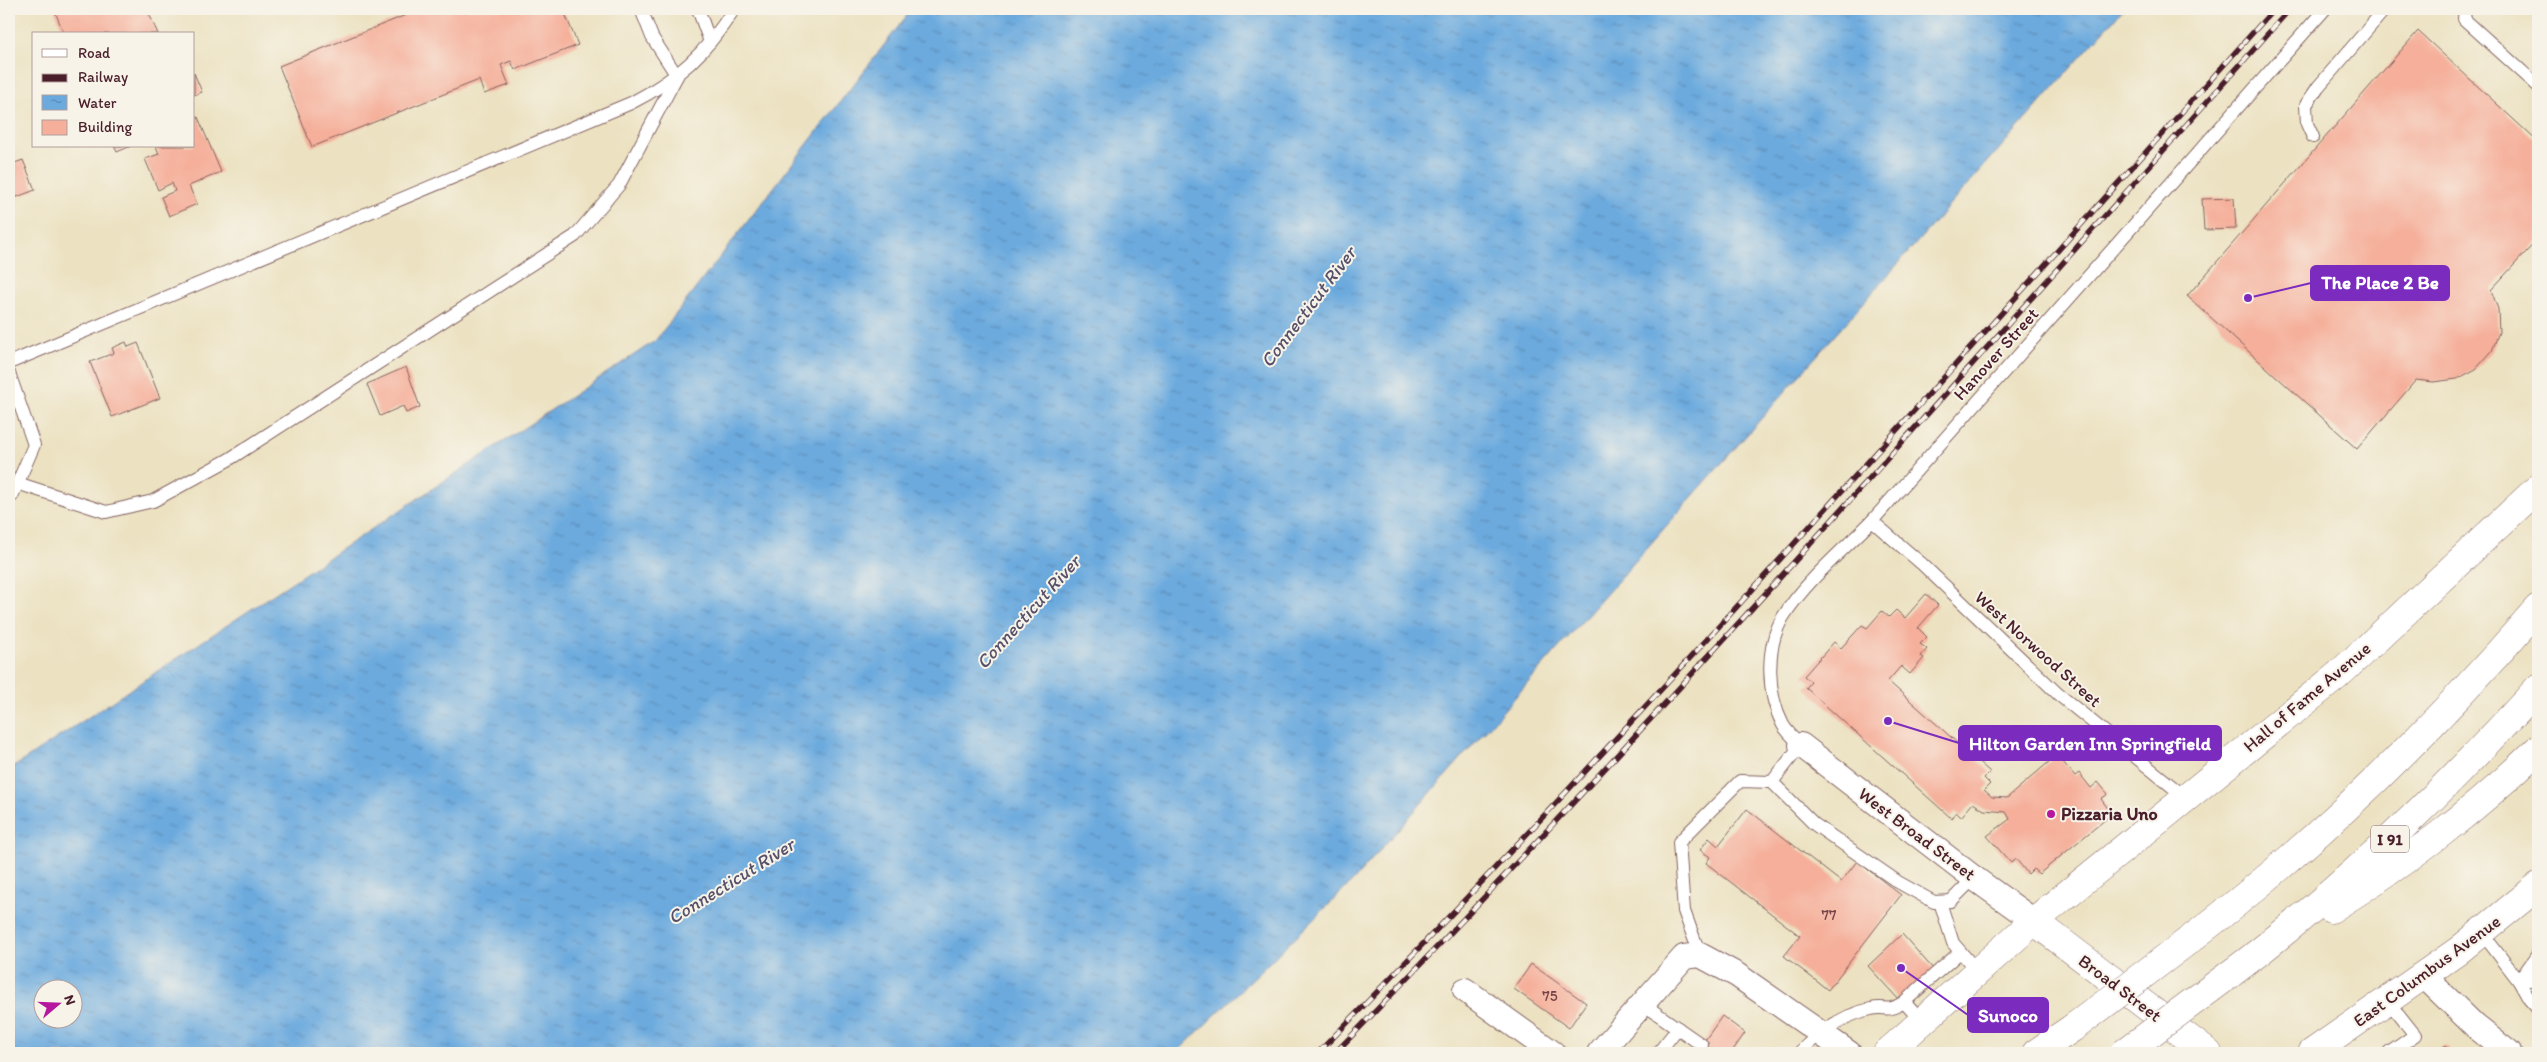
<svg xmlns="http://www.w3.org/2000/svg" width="2547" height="1062" viewBox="0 0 2547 1062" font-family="Itim,sans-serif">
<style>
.water{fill:url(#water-ripples);stroke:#5b6484;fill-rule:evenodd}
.building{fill:#f5af9a}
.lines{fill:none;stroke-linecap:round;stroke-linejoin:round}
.service-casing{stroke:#836360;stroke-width:14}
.minor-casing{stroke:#836360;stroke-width:26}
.secondary-casing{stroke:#836360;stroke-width:29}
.primary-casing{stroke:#836360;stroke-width:29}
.motorway-casing{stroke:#836360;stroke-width:29}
.service{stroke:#fff;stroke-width:12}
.minor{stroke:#fff;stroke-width:24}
.secondary{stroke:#fff;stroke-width:28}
.primary{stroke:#fff;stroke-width:28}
.motorway{stroke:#fff;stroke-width:28}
.rail-casing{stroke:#4a1f2b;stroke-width:5.5}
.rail{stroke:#f7f3e8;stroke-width:4;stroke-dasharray:11;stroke-linecap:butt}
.motorway-bridge-casing{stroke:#836360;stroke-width:29;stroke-linecap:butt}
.motorway-bridge{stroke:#fff;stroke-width:28}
.poi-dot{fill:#b5179e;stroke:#f7f3e8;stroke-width:2}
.labels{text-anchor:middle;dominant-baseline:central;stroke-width:4;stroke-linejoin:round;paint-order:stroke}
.number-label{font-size:15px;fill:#754347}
.shield{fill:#f7f3e8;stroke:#7e5f64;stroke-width:1}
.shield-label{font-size:16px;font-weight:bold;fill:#4a1f2b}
.street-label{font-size:18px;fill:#4a1f2b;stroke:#f7f3e8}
.poi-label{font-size:18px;font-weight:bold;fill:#4a1f2b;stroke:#f7f3e8;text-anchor:start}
.water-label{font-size:19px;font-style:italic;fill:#56506a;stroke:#f7f3e8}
.leader{fill:none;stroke:#7b2cbf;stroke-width:2}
.callout-dot{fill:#7b2cbf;stroke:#f7f3e8;stroke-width:2}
.callout{fill:#7b2cbf;stroke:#7b2cbf;stroke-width:2}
.callout-label{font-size:19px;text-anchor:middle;font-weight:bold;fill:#fff}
</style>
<defs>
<pattern id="water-ripples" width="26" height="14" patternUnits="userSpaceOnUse" patternTransform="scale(1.25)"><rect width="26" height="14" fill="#6caade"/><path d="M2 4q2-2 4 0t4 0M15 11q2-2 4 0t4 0" fill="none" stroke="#5b8ab4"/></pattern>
</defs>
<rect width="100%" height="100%" fill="#f7f3e8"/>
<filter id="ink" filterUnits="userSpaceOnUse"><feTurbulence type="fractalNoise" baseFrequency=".02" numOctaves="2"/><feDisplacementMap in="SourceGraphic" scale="10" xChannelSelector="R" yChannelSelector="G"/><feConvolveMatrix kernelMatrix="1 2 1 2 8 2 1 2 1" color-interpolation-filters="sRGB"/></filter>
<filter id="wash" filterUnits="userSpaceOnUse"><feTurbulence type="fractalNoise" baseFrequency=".0096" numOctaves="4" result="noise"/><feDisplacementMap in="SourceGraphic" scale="20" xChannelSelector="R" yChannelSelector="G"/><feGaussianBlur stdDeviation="1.12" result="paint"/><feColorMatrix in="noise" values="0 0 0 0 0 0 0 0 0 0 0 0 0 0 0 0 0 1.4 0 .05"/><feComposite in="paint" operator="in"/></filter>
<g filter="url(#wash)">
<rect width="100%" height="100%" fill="#ece2c2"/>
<!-- water -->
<path class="water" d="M912 9H2123L1351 883 1176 1053H9V770L655 341ZM42 990H72V1020H42Z"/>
<g id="blocks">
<!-- building -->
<g class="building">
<polygon points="54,9 147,9 158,34 64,34"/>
<polygon points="421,9 563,9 578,45 515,70 511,61 501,65 509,85 484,94 479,80 312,147 279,66"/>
<polygon points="2418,31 2538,142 2538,239 2491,290 2498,309 2499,332 2492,351 2476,369 2457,379 2433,382 2416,380 2357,449 2187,296"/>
<polygon points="194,73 202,92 194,95"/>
<polygon points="198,117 221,172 189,186 197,204 169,216 161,197 175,191 172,183 158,190 145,159 159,154 156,146 194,146 194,118"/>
<polygon points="114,146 131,146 117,152"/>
<polygon points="23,160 35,190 9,200 9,165"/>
<polygon points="2234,198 2236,229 2204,230 2202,199"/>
<polygon points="126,342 128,347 138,343 160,398 112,417 90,362 114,353 112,348"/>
<polygon points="406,367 420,407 406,413 403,406 380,416 367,384"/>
<polygon points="1926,594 1938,605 1918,628 1927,637 1920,644 1927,649 1921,656 1924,658 1910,674 1901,666 1888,681 1990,772 1984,778 1990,784 1984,790 1992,797 2007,798 2057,755 2075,776 2079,773 2091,788 2098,782 2108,794 2101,799 2112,814 2039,874 2033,869 2028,874 2016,859 2011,863 1987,836 2010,819 2006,812 1984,810 1973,803 1961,817 1956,812 1951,818 1806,688 1811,682 1804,676 1834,642 1841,648 1862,625 1867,628 1882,611 1889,617 1896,610 1905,618"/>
<polygon points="1747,809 1841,882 1857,861 1901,895 1828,990 1784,956 1800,936 1706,863 1710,857 1700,850 1709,838 1718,846"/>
<polygon points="1902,934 1934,970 1900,1001 1868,966"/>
<polygon points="1531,964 1586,1003 1569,1028 1514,989"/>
<polygon points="1722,1016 1745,1033 1731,1053 1696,1053"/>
<polygon points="2446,1045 2452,1053 2434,1053"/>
</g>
</g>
</g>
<g filter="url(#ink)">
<use href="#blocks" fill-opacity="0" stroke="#836360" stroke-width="1"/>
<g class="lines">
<!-- service casing -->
<g class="service-casing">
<g id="service">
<polyline points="641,9 652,37 677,76"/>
<polyline points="698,9 710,42"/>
<polyline points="2465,9 2464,19 2538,86"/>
<polyline points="2313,137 2307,124 2306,105 2318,87 2385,9"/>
<path d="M9 363 631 103C678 79 706 53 734 9"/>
<polyline points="9,373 34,445 12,496 9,497"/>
<polyline points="17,483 106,512 153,501 228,460 575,236 619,185 677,76"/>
<polyline points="1872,521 1922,564 2058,694 2185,797"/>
<path d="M1974 878 1951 901 1934 902 1898 882 1814 824 1772 782 1801 745C1795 739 1787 732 1783 725 1767 694 1765 648 1783 617 1805 582 1843 550 1872 521L2325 9"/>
<polyline points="1940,902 1953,943 1977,971"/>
<polyline points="2482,933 2519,981 2538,954"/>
<polyline points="1700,955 1684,911 1679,842 1740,781 1772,782"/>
<polyline points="2538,979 2519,981 2529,999 2538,1009"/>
<polyline points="2388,1001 2415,1035 2389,1053"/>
<polyline points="1643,1004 1702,1045"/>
<polyline points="1922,1022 1904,1002 1960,952"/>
<polyline points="1658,1053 1678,1028"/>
<path d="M1799 1053C1819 1032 1842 1015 1871 1009 1888 1005 1885 1014 1904 1002"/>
</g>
</g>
<!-- minor casing -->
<g class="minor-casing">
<g id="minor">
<polyline points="1801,745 1974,878 2034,921"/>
<polyline points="2424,976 2475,1026 2509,1053"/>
<polyline points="1465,990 1553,1053"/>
<polyline points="1599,1053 1684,957 1700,955 1737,975 1849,1053"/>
</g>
</g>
<!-- secondary casing -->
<g class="secondary-casing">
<polyline id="secondary" points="2034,921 2208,1053"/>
</g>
<!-- primary casing -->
<g class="primary-casing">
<g id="primary">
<polyline points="1887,1053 2034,921 2338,675 2538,488"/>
<polyline points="2312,1053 2458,951 2538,886"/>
</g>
</g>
<!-- motorway casing -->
<g class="motorway-casing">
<g id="motorway">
<path d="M2331 909C2410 860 2472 813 2538 749"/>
<path d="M2188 941C2317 843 2433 730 2538 608"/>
<path d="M2229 975C2342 891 2443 792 2538 688"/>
<polyline points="2036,1053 2074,1027"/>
</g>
</g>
<!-- service -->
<use href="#service" class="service"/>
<!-- minor -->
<use href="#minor" class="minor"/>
<!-- secondary -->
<use href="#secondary" class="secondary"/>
<!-- primary -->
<use href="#primary" class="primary"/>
<!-- motorway -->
<use href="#motorway" class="motorway"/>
<!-- rail casing -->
<g class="rail-casing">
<g id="rail">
<path d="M1318 1053C1647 715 1959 360 2274 9"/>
<path d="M1335 1053C1664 715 1975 360 2290 9"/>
</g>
</g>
<!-- rail -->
<use href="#rail" class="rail"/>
<!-- motorway-bridge casing -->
<g class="motorway-bridge-casing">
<g id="motorway-bridge">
<polyline points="2074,1027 2188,941"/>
<polyline points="2124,1053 2229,975"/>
</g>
</g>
<!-- motorway-bridge -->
<use href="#motorway-bridge" class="motorway-bridge"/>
</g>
</g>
<!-- markers -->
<circle class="poi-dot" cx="2051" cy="814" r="5"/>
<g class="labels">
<!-- number labels -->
<g class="number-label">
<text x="1829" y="915">77</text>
<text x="1550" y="996">75</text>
</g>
<!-- shield labels -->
<rect class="shield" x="2371" y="825.5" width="38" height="27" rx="4"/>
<g class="shield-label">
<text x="2390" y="839">I 91</text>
</g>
<!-- street labels -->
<g class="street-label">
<text transform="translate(1996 354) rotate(-48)">Hanover Street</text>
<text transform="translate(2038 649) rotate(42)">West Norwood Street</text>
<text transform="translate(2307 697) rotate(-40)">Hall of Fame Avenue</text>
<text transform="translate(1917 834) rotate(37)">West Broad Street</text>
<text transform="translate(2427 971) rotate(-36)">East Columbus Avenue</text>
<text transform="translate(2120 988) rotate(37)">Broad Street</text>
</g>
<!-- poi labels -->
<g class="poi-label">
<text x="2061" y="814">Pizzaria Uno</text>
</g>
<!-- water labels -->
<g class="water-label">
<text transform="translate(1308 307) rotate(-53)">Connecticut River</text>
<text transform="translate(1028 612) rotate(-48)">Connecticut River</text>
<text transform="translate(731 881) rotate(-32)">Connecticut River</text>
</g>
</g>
<!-- callouts -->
<path class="leader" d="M2248 298L2311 283M1888 721L1959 743M1901 968L1968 1015"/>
<g class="callout-dot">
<circle cx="2248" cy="298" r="5"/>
<circle cx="1888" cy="721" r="5"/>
<circle cx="1901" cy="968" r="5"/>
</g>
<g class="callout">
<rect x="2311" y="266" width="138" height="34" rx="5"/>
<rect x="1959" y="726" width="262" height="34" rx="5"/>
<rect x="1968" y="998" width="80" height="34" rx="5"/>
</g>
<g class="callout-label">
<text x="2380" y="289">The Place 2 Be</text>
<text x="2090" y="750">Hilton Garden Inn Springfield</text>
<text x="2008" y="1022">Sunoco</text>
</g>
<!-- margin -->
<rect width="2547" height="1062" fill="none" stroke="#f7f3e8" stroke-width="30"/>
<!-- legend -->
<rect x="32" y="32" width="162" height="115" fill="#f7f3e8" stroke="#b29e9c"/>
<rect x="42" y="49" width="25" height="8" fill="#ffffff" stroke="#b29e9c"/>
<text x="78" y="58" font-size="15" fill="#4a1f2b">Road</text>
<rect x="42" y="74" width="25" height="8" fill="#4a1f2b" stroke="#b29e9c"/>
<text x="78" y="82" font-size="15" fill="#4a1f2b">Railway</text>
<rect x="42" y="95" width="25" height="15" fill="url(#water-ripples)" stroke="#b29e9c"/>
<text x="78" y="108" font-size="15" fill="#4a1f2b">Water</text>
<rect x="42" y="120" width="25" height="15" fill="#f5af9a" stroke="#b29e9c"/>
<text x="78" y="132" font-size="15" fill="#4a1f2b">Building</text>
<!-- north arrow -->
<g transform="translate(58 1004) rotate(71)"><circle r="24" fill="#f7f3e8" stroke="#b29e9c"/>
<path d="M0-4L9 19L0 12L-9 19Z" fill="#b5179e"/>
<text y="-8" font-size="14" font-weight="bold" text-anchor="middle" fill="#4a1f2b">N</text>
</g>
</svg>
